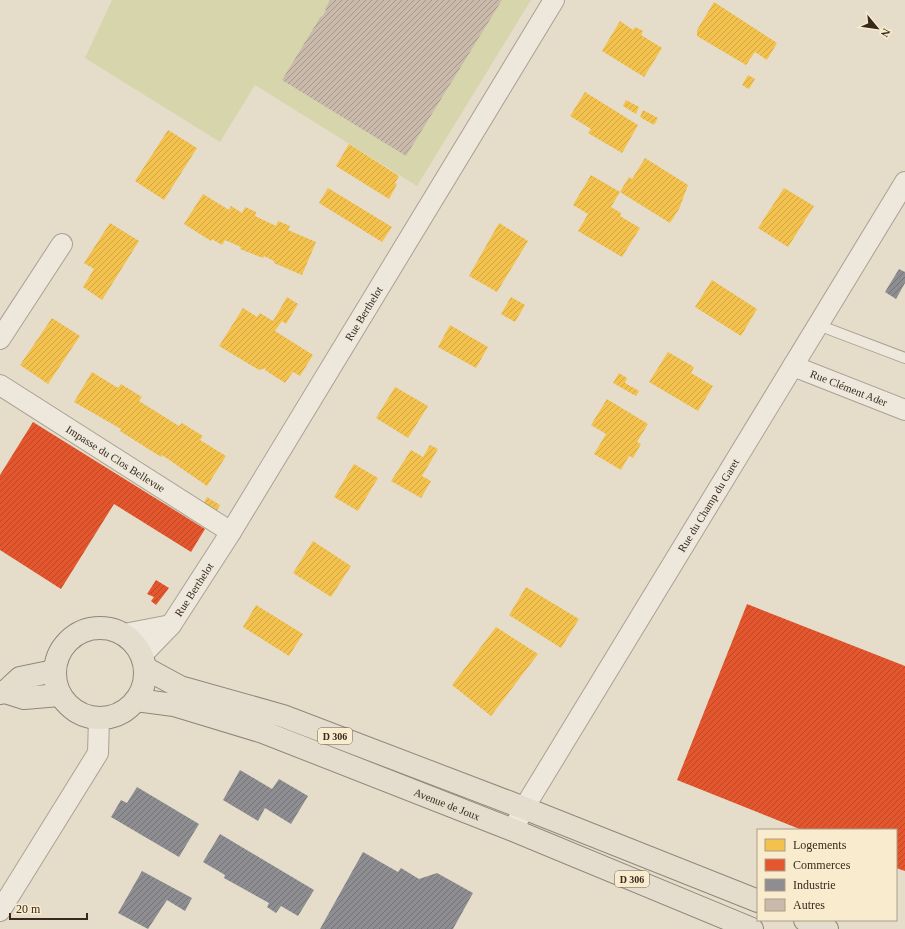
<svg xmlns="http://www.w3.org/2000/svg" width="905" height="929" viewBox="0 0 905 929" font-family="Georgia,serif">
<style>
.garden{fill:#d6d5ab}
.homes{fill:url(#homes-hatch)}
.shops{fill:url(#shops-hatch)}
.industry{fill:url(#industry-hatch)}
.building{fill:url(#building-hatch)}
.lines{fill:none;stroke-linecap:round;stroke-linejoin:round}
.lane-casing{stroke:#aaa194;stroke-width:12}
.street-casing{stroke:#aaa194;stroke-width:22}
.primary-casing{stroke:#8f877a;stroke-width:24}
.lane{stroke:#ede7dc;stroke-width:10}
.street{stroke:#ede7dc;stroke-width:20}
.primary{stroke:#e4ddcd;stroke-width:22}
.labels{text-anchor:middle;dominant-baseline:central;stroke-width:4;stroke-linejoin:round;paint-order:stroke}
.shield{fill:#f8ebce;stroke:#726351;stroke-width:1}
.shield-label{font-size:10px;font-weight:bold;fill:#39291b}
.street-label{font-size:11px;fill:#39291b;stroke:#f8ebce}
</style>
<defs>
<pattern id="homes-hatch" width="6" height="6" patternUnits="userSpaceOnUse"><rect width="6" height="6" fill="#f2c14e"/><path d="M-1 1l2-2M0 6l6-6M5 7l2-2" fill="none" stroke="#d0a644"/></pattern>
<pattern id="shops-hatch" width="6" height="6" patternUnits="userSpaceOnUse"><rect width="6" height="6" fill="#e4572e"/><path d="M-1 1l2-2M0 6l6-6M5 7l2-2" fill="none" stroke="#ba4826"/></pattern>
<pattern id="industry-hatch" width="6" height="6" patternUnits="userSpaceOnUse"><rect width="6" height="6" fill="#8d8d92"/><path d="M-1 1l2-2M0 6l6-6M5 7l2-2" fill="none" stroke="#747376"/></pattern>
<pattern id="building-hatch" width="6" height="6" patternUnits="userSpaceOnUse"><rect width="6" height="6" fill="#c9baab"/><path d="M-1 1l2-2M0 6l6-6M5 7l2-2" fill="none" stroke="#a4978a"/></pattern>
</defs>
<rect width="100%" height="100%" fill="#e5ddca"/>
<!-- garden -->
<polygon class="garden" points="112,0 531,0 417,186 255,85 220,142 85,58"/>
<!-- homes -->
<g class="homes">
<polygon points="714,2 777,43 767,60 755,52 746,65 697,36 697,30"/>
<polygon points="620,21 633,30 635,27 643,31 641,35 662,48 644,77 602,51"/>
<polygon points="748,75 755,79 749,89 742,85"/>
<polygon points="585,92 638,125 622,153 588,133 591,129 570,116"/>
<polygon points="626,100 639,107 636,114 623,106"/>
<polygon points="643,110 658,118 654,125 640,117"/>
<polygon points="168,130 197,148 164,200 135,181"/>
<polygon points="349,144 399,176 395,183 397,184 389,199 336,166"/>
<polygon points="645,158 688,185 679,209 670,223 620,192 629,177 632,179"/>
<polygon points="591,175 620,192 611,207 621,213 620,216 640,228 622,257 578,231 588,214 573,205"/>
<polygon points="328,188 392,227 382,242 319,203"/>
<polygon points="784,188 814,206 788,247 758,228"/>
<polygon points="203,194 229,210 231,206 242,213 245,207 256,212 255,216 276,226 278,221 290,226 288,230 316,242 302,275 274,263 274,261 264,256 263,258 240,249 241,247 225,240 222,245 212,239 211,241 184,224"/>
<polygon points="110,223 139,241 102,300 83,287 94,269 84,263"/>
<polygon points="499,223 528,241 497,292 469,276"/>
<polygon points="712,280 757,309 741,336 695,307"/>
<polygon points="287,297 298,304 286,324 282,321 275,331 313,355 300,376 293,372 285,383 265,370 266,368 259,370 219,346 243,308 257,317 260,313 273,321"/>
<polygon points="511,297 525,305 515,322 501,314"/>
<polygon points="52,318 80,336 48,384 20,365"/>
<polygon points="450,325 488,347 476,368 438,347"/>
<polygon points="668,352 694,367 691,373 713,386 698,411 649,382"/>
<polygon points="92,372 118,388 121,384 142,397 139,401 179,426 182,423 203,436 200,440 226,456 207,486 162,455 161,457 120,431 121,429 74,402"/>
<polygon points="619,373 627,378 625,383 639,391 636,396 613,383"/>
<polygon points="395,387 428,406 408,438 376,418"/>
<polygon points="607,399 648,424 637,442 641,444 633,458 629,456 621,470 594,454 606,434 591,425"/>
<polygon points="430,445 438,449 422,476 431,481 421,498 391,481 411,450 423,457"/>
<polygon points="354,464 378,478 358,511 334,497"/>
<polygon points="207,497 220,505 216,512 203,504"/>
<polygon points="313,541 351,566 331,597 293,573"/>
<polygon points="526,587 579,619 561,648 509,615"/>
<polygon points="256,605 303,634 289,656 243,627"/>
<polygon points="496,627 538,654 491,716 452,685"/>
</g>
<!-- shops -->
<g class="shops">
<polygon points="33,422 205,529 191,552 114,504 61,589 0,550 0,475"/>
<polygon points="156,580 169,588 156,605 151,601 154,597 147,594"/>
<polygon points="747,604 905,666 905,871 896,868 896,830 802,830 677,780"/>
</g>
<!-- industry -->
<g class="industry">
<polygon points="899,269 905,272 905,283 896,299 885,292"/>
<polygon points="240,770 272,789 279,779 308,796 291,824 265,808 258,821 223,800"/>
<polygon points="137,787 199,824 179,857 111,817 121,800 127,803"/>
<polygon points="220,834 314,890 298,916 281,906 276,913 267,907 269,903 224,878 225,875 203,862"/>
<polygon points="363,852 398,872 401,868 419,879 437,873 473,893 453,929 320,929"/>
<polygon points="142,871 192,898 185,911 167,900 148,929 118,913"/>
</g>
<!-- building -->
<polygon class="building" points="330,0 502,0 406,156 282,80 321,16 322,17 326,10 325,9"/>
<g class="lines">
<!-- lane casing -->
<g class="lane-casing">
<polyline id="lane" points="818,325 905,358"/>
</g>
<!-- street casing -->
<g class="street-casing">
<g id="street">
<polyline points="0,339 62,244"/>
<path id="s1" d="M793 366 905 410"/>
<path id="s2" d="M0 385 231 532"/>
<polyline points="124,634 171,625"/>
<path id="s3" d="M142 655 171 625 231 532 554 0"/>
<path id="s4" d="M513 830 524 808 905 182"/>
<polyline points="0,911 98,753 99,718"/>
</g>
</g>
<!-- primary casing -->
<g class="primary-casing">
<g id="primary">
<circle cx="100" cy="673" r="45"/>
<polyline points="145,668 180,687 283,716 524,808 758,901"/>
<polyline points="5,692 20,678 54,671"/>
<polyline points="0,693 5,692 24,698 60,695"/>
<path id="s5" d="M136 700 174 705 263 732 513 830 752 929"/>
<polyline points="805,920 827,929"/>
</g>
</g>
<!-- lane -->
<use href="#lane" class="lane"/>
<!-- street -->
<use href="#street" class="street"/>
<!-- primary -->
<use href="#primary" class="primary"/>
</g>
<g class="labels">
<!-- shield labels -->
<g class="shield">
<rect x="318" y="728" width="34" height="16" rx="3"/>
<rect x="615" y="871" width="34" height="16" rx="3"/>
</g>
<g class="shield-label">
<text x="335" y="736">D 306</text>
<text x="632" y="879">D 306</text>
</g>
<!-- street labels -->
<g class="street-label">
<text stroke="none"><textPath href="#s3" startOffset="408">Rue Berthelot</textPath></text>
<text stroke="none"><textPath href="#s1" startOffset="60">Rue Clément Ader</textPath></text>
<text stroke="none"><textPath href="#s2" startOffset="137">Impasse du Clos Bellevue</textPath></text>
<text stroke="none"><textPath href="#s4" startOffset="379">Rue du Champ du Garet</textPath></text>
<text stroke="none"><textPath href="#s3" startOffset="84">Rue Berthelot</textPath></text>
<text stroke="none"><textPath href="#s5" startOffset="329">Avenue de Joux</textPath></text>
</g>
</g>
<!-- legend -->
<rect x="757" y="829" width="140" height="92" fill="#f8ebce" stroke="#ac9d86"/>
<rect x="765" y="839" width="20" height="12" fill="#f2c14e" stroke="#ac9d86"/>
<text x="793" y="849" font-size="12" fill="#39291b">Logements</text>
<rect x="765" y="859" width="20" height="12" fill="#e4572e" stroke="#ac9d86"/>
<text x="793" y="869" font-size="12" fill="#39291b">Commerces</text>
<rect x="765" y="879" width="20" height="12" fill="#8d8d92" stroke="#ac9d86"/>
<text x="793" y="889" font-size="12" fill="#39291b">Industrie</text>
<rect x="765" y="899" width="20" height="12" fill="#c9baab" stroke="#ac9d86"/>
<text x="793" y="909" font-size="12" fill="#39291b">Autres</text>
<!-- north arrow -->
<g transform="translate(877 28) rotate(119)" stroke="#f8ebce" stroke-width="3" paint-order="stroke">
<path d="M0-3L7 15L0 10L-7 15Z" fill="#39291b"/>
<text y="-6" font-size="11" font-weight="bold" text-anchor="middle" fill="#39291b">N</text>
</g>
<!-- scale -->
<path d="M10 913v6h77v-6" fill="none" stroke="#39291b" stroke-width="2"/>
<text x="16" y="913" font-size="12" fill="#39291b" stroke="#f8ebce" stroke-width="3" paint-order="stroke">20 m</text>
</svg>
